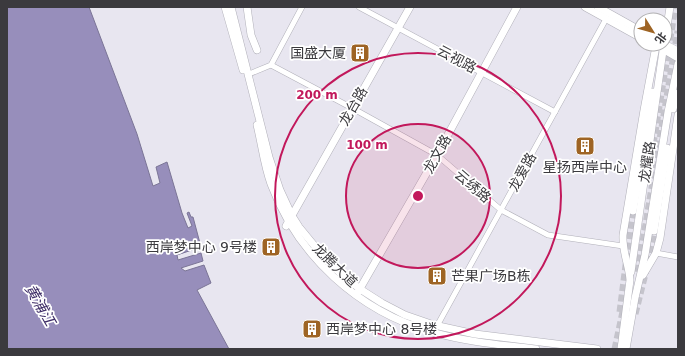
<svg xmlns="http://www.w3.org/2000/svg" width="685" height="356" viewBox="0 0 685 356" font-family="'DejaVu Sans','Noto Sans SC',sans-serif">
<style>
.water{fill:#978ebb;stroke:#7b7596}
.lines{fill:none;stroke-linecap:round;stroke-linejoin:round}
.secondary-tunnel{stroke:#c5c4cc;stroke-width:7;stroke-dasharray:7 3.5;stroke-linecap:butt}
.street-casing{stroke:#b1b0b9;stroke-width:6}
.secondary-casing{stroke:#b1b0b9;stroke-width:8}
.street{stroke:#fff;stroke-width:5}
.secondary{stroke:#fff;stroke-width:7}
.ring{fill:none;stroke:#c2185b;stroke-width:2}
.labels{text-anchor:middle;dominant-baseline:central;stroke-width:3.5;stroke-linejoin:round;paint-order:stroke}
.poi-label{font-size:14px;fill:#3b3a3e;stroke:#fff;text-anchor:end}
.street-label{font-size:14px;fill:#3b3a3e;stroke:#fff}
.water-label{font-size:15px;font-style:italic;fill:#3d2c66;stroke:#fff}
.centre{fill:#c2185b;stroke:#fff;stroke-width:2}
.ring-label{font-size:12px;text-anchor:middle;font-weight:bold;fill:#c2185b;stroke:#fff;stroke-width:3.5;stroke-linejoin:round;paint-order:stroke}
</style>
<rect width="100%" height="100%" fill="#e8e6f0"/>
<!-- water -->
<polygon class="water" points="7,7 89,7 137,134 153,186 160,183 156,167 167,162 182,213 188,228 192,226 187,213 189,212 191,217 193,217 201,247 177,255 178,260 201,253 203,261 181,268 185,271 204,265 211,283 197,290 229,349 7,349"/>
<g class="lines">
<!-- secondary-tunnel -->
<g class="secondary-tunnel">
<polyline points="648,175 675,7"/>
<polyline points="638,272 678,31"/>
<polyline points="620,312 633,211"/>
<polyline points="635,314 649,258 654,231"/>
<polyline points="615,349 624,307"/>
</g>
<!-- street casing -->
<g class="street-casing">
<g id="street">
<polyline points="359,7 555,112"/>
<polyline points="271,65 352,108 437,155 501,210 548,235 623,246"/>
<polyline points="249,74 271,65 302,7"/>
<polyline points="656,253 678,257"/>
<polyline points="437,326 606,19"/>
</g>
</g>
<!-- secondary casing -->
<g class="secondary-casing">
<g id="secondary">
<polyline points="225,7 243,70"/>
<polyline points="231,7 269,157 280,190 292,216 299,227 322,255 339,272 360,289 382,303 405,315 434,325 475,334 597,349"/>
<polyline points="247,7 251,35 257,50"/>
<polyline points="585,7 641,38"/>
<polyline points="598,7 641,31"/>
<polyline points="665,40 670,7"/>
<polyline points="661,48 678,58"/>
<polyline points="673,109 678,93"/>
<path d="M257 125C262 145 264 165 271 184 298 256 358 311 432 332 466 342 502 345 536 349"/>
<polyline points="633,211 653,92"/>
<polyline points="286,226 410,7"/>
<polyline points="654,231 667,148"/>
<polyline points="631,272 664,44 678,51"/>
<polyline points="643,275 656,253 660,238 678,115"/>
<polyline points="358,292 437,155 517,7"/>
<path d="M621 349 630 280C629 265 622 251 623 235L644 110 656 46"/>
<polyline points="626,349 635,298 645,255 668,112 678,64"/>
</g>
</g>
<!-- street -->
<use href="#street" class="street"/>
<!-- secondary -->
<use href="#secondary" class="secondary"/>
</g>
<!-- distance rings -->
<circle cx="418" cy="196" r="72" fill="#c2185b" fill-opacity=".12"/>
<g class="ring">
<circle cx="418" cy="196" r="72"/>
<circle cx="418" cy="196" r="143"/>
</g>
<!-- icons -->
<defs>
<g id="building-square" transform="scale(1)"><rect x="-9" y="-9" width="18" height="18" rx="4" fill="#9e6424" stroke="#fff"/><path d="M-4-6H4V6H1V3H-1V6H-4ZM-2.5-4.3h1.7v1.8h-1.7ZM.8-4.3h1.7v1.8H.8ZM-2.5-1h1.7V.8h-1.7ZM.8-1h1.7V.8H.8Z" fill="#fff"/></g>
</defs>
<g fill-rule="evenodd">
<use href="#building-square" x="360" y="53"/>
<use href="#building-square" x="585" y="146"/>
<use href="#building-square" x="271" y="247"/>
<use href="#building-square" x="437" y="276"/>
<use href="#building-square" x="312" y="329"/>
</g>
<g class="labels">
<!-- poi labels -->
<g class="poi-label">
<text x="346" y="53">国盛大厦</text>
<text x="585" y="167" text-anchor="middle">星扬西岸中心</text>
<text x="257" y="247">西岸梦中心 9号楼</text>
<text x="451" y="276" text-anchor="start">芒果广场B栋</text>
<text x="326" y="329" text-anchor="start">西岸梦中心 8号楼</text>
</g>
<!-- street labels -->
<g class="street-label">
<text transform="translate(457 59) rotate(28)">云视路</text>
<text transform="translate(353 106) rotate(-60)">龙台路</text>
<text transform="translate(437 154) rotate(-61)">龙文路</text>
<text transform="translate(647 162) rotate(-81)">龙耀路</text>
<text transform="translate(522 172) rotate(-61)">龙爱路</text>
<text transform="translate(473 186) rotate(41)">云绣路</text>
<text transform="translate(335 265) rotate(44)">龙腾大道</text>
</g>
<!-- water labels -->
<g class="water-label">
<text transform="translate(40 305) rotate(60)">黄浦江</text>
</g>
</g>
<circle cx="418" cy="196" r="6" class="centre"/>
<g class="ring-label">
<text x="317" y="99">200 m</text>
<text x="367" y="149">100 m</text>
</g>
<!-- border -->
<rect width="685" height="356" fill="none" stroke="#3b3a3e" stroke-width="16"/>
<!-- north arrow -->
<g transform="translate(653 32) rotate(127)"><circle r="19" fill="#ffffff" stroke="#b1b0b2"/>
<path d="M0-3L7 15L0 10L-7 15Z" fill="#9e6424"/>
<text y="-6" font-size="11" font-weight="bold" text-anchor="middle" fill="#3b3a3e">北</text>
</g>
</svg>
